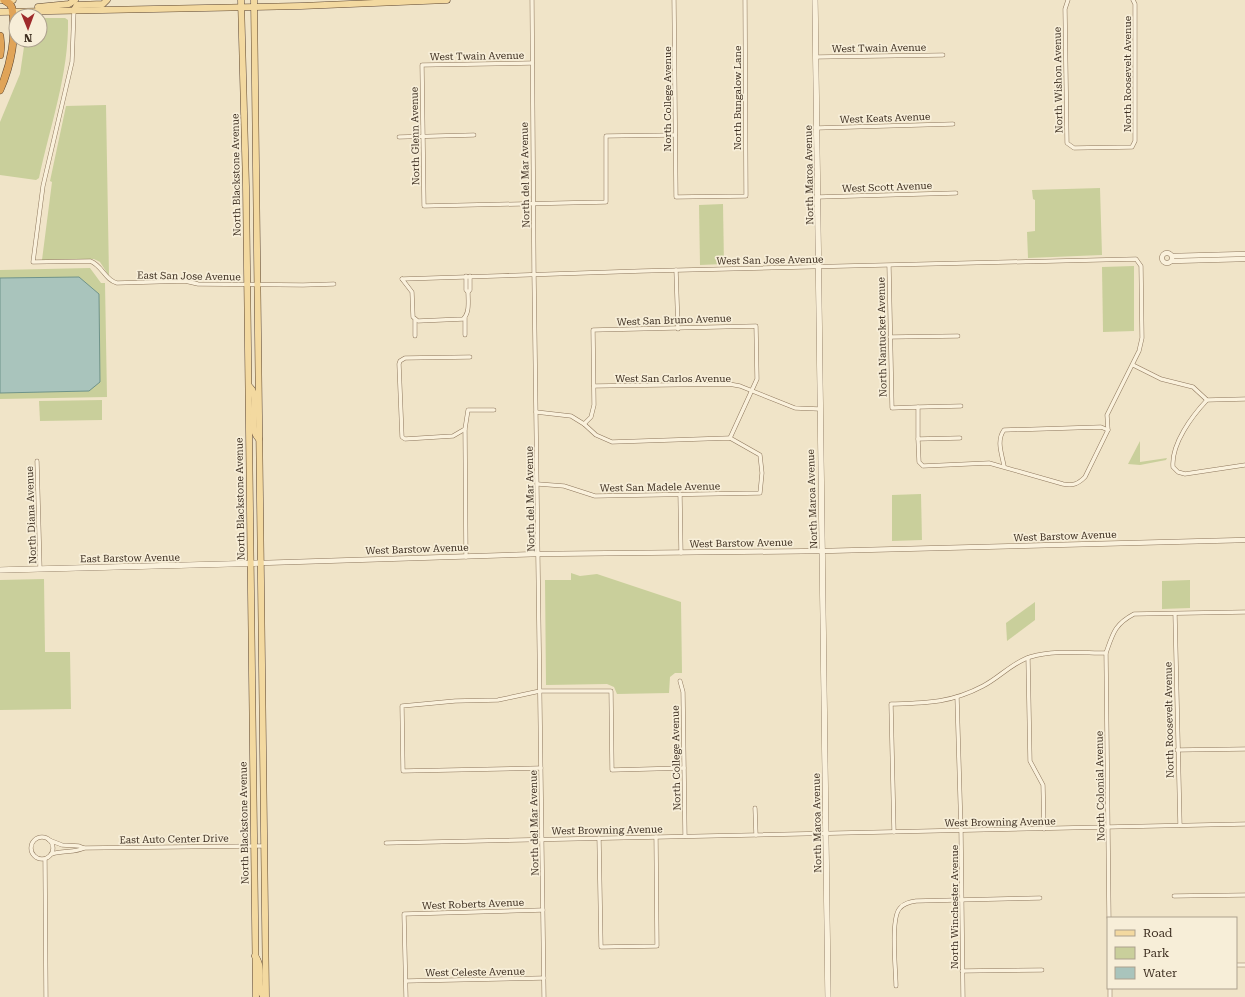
<svg xmlns="http://www.w3.org/2000/svg" width="1245" height="997" viewBox="0 0 1245 997" font-family="'Roboto Serif',serif">
<style>
.green{fill:#c9cf9b}
.water{fill:#a9c4bc;stroke:#6f938a}
.lines{fill:none;stroke-linecap:round;stroke-linejoin:round}
.minor-casing{stroke:#8d765c;stroke-width:4.5}
.tertiary-casing{stroke:#8d765c;stroke-width:5.5}
.secondary-casing{stroke:#6f573f;stroke-width:6}
.primary-casing{stroke:#5b4430;stroke-width:7}
.motorway-casing{stroke:#5b4430;stroke-width:8}
.minor{stroke:#faf1dc;stroke-width:3.5}
.tertiary{stroke:#faf1dc;stroke-width:4.5}
.secondary{stroke:#faf1dc;stroke-width:5.5}
.primary{stroke:#f3d9a0;stroke-width:6}
.motorway{stroke:#e0a458;stroke-width:7}
.labels{text-anchor:middle;dominant-baseline:central;stroke-width:3.5;stroke-linejoin:round;paint-order:stroke}
.street-label{font-size:10px;fill:#3d2e20;stroke:#f7eed8}
</style>
<rect width="100%" height="100%" fill="#f0e4c8"/>
<!-- green -->
<g class="green">
<path d="M40 18H65L68 20C69 74 50 126 39 178L36 180 0 175V122L20 74 25 40H40Z"/>
<polygon points="106,105 109,276 100,262 94,259 42,260 52,182 50,181 66,106"/>
<polygon points="1100,188 1102,255 1028,258 1027,232 1035,231 1035,200 1033,199 1032,190"/>
<polygon points="723,204 724,264 700,265 699,205"/>
<polygon points="1134,266 1134,331 1103,332 1102,267"/>
<polygon points="90,268 101,283 105,283 107,397 0,399 0,270"/>
<polygon points="102,400 102,420 40,421 39,401"/>
<polygon points="1140,441 1140,462 1167,458 1166,460 1140,465 1128,464"/>
<polygon points="921,494 922,540 892,541 892,495"/>
<polygon points="571,573 580,576 597,574 681,602 682,673 675,673 670,677 669,693 617,694 614,687 607,684 546,685 545,580 571,580"/>
<polygon points="44,579 45,652 70,652 71,709 0,710 0,580"/>
<polygon points="1190,580 1190,608 1162,609 1162,581"/>
<polygon points="1035,602 1035,620 1007,641 1006,623"/>
</g>
<!-- water -->
<polygon class="water" points="79,277 99,294 100,382 89,391 0,393 0,278"/>
<g class="lines">
<!-- minor casing -->
<g class="minor-casing">
<g id="minor">
<polyline points="532,0 534,274 544,997"/>
<polyline points="674,0 676,197 746,196 745,0"/>
<polyline points="1068,0 1065,9 1067,143 1074,148 1132,147 1135,141 1135,4 1133,0"/>
<path d="M74 10 72 62 43 186 33 262 90 261C102 265 105 280 117 283L185 281 198 284 303 285 334 284"/>
<polyline points="816,57 943,55"/>
<polyline points="532,63 422,65 424,206 606,202 606,136 675,135"/>
<polyline points="817,128 953,124"/>
<polyline points="399,137 474,135"/>
<polyline points="818,197 956,193"/>
<polyline points="889,266 892,408 918,407 918,439 960,438"/>
<polyline points="676,270 678,329"/>
<polyline points="466,276 466,290 468,292 470,290 470,276"/>
<path d="M402 279 642 271 1136 259 1141 266 1142 338 1139 351 1107 415 1108 430 1085 477C1078 484 1073 486 1063 484L989 463 923 466 919 462 918 439"/>
<path d="M402 279 412 292 413 317 418 321 463 319C470 313 468 301 468 292"/>
<polyline points="465,318 465,335"/>
<polyline points="415,336 415,320"/>
<polyline points="890,337 958,336"/>
<polyline points="470,357 405,358 400,361 399,364 402,437 405,439 453,436 465,429 468,410 494,410"/>
<polyline points="1133,365 1161,379 1193,387 1207,400 1245,399"/>
<polyline points="594,386 729,384 740,386 795,408 819,409"/>
<path d="M1207 400C1192 416 1171 444 1173 467L1178 472 1185 474 1245 465"/>
<polyline points="918,407 961,406"/>
<polyline points="536,412 571,416 584,424 596,435 612,442 730,438 760,455 762,473 760,493 595,496 564,486 538,484"/>
<polyline points="584,424 591,417 594,405 593,330 756,326 757,379 730,438"/>
<polyline points="465,429 466,557"/>
<polyline points="37,461 40,569"/>
<path d="M1004 466C1002 454 996 441 1004 430L1101 427 1108 430"/>
<polyline points="680,494 681,553"/>
<polyline points="1175,614 1180,825"/>
<polyline points="1028,658 1030,761 1043,785 1044,829"/>
<polyline points="680,681 683,692 685,836"/>
<polyline points="957,697 961,831 963,997"/>
<polyline points="1177,750 1245,749"/>
<polyline points="541,768 403,771 402,706 455,701 498,700 540,691 611,691 612,770 684,768"/>
<polyline points="755,808 756,835"/>
<path d="M894 832 891 704C926 703 951 703 983 686 999 678 1013 662 1030 657 1054 650 1082 653 1106 653"/>
<circle cx="42" cy="848" r="11"/>
<polyline points="599,838 601,947 657,946 656,837"/>
<polyline points="49,840 62,845 79,846 84,848 264,846"/>
<polyline points="386,843 1245,824"/>
<path d="M52 854C62 850 75 853 84 848"/>
<polyline points="45,860 46,997"/>
<polyline points="1174,896 1245,895"/>
<path d="M1109 918 1106 653C1113 633 1115 624 1134 614L1245 612"/>
<polyline points="1236,965 1245,965"/>
<polyline points="962,971 1042,970"/>
<polyline points="406,981 544,978"/>
<path d="M896 986C896 971 890 918 900 908 904 903 910 902 916 901L1040 898"/>
<polyline points="1110,988 1110,997"/>
<polyline points="406,997 404,914 543,910"/>
</g>
</g>
<!-- tertiary casing -->
<g class="tertiary-casing">
<g id="tertiary">
<circle cx="1167" cy="258" r="5"/>
<polyline points="1172,256 1245,254"/>
<polyline points="1172,261 1245,259"/>
<polyline points="261,563 539,554 823,551 1245,540"/>
</g>
</g>
<!-- secondary casing -->
<g class="secondary-casing">
<g id="secondary">
<polyline points="815,0 828,997"/>
<polyline points="0,570 261,563"/>
</g>
</g>
<!-- primary casing -->
<g class="primary-casing">
<g id="primary">
<polyline points="0,0 13,0"/>
<polyline points="241,0 246,186 256,997"/>
<polyline points="254,0 266,997"/>
<polyline points="38,7 69,4 75,0"/>
<polyline points="74,10 77,5 103,4 107,0"/>
<polyline points="0,12 301,6 447,0"/>
<path d="M250 387C261 397 246 427 259 439"/>
<path d="M255 956C265 968 255 988 264 997"/>
</g>
</g>
<!-- motorway casing -->
<g class="motorway-casing">
<g id="motorway">
<polyline points="0,36 1,46 0,55"/>
<path d="M0 90C11 65 17 35 12 8L10 4 4 0"/>
</g>
</g>
<!-- minor -->
<use href="#minor" class="minor"/>
<!-- tertiary -->
<use href="#tertiary" class="tertiary"/>
<!-- secondary -->
<use href="#secondary" class="secondary"/>
<!-- primary -->
<use href="#primary" class="primary"/>
<!-- motorway -->
<use href="#motorway" class="motorway"/>
</g>
<g class="labels">
<!-- street labels -->
<g class="street-label">
<text transform="translate(879 48) rotate(-1)">West Twain Avenue</text>
<text transform="translate(477 56) rotate(-1)">West Twain Avenue</text>
<text transform="translate(1127 74) rotate(-90)">North Roosevelt Avenue</text>
<text transform="translate(1058 80) rotate(-91)">North Wishon Avenue</text>
<text transform="translate(737 98) rotate(-90)">North Bungalow Lane</text>
<text transform="translate(667 99) rotate(-90)">North College Avenue</text>
<text transform="translate(885 118) rotate(-2)">West Keats Avenue</text>
<text transform="translate(415 136) rotate(-91)">North Glenn Avenue</text>
<text transform="translate(236 175) rotate(-91)">North Blackstone Avenue</text>
<text transform="translate(525 175) rotate(-91)">North del Mar Avenue</text>
<text transform="translate(809 175) rotate(-91)">North Maroa Avenue</text>
<text transform="translate(887 187) rotate(-2)">West Scott Avenue</text>
<text transform="translate(770 260) rotate(-1)">West San Jose Avenue</text>
<text transform="translate(189 276) rotate(1)">East San Jose Avenue</text>
<text transform="translate(674 320) rotate(-2)">West San Bruno Avenue</text>
<text transform="translate(882 337) rotate(-91)">North Nantucket Avenue</text>
<text x="673" y="378">West San Carlos Avenue</text>
<text transform="translate(660 487) rotate(-1)">West San Madele Avenue</text>
<text transform="translate(240 499) rotate(-91)">North Blackstone Avenue</text>
<text transform="translate(530 499) rotate(-91)">North del Mar Avenue</text>
<text transform="translate(812 499) rotate(-92)">North Maroa Avenue</text>
<text transform="translate(31 515) rotate(-92)">North Diana Avenue</text>
<text transform="translate(1065 536) rotate(-2)">West Barstow Avenue</text>
<text transform="translate(741 543) rotate(-1)">West Barstow Avenue</text>
<text transform="translate(417 549) rotate(-2)">West Barstow Avenue</text>
<text transform="translate(130 558) rotate(-1)">East Barstow Avenue</text>
<text transform="translate(1169 720) rotate(-91)">North Roosevelt Avenue</text>
<text transform="translate(676 758) rotate(-91)">North College Avenue</text>
<text transform="translate(1100 786) rotate(-91)">North Colonial Avenue</text>
<text transform="translate(1000 822) rotate(-1)">West Browning Avenue</text>
<text transform="translate(244 823) rotate(-91)">North Blackstone Avenue</text>
<text transform="translate(534 823) rotate(-91)">North del Mar Avenue</text>
<text transform="translate(817 823) rotate(-91)">North Maroa Avenue</text>
<text transform="translate(607 830) rotate(-1)">West Browning Avenue</text>
<text transform="translate(174 839) rotate(-1)">East Auto Center Drive</text>
<text transform="translate(473 904) rotate(-2)">West Roberts Avenue</text>
<text transform="translate(954 907) rotate(-90)">North Winchester Avenue</text>
<text transform="translate(475 972) rotate(-1)">West Celeste Avenue</text>
</g>
</g>
<!-- legend -->
<rect x="1107" y="917" width="130" height="72" fill="#f7eed8" stroke="#ada18e"/>
<rect x="1115" y="930" width="20" height="6" fill="#f3d9a0" stroke="#ada18e"/>
<text x="1143" y="937" font-size="12" fill="#3d2e20">Road</text>
<rect x="1115" y="947" width="20" height="12" fill="#c9cf9b" stroke="#ada18e"/>
<text x="1143" y="957" font-size="12" fill="#3d2e20">Park</text>
<rect x="1115" y="967" width="20" height="12" fill="#a9c4bc" stroke="#ada18e"/>
<text x="1143" y="977" font-size="12" fill="#3d2e20">Water</text>
<!-- north arrow -->
<g transform="translate(28 28) rotate(179)"><circle r="19" fill="#f7eed8" stroke="#ada18e"/>
<path d="M0-3L7 15L0 10L-7 15Z" fill="#9e2a2b"/>
<text y="-6" font-size="11" font-weight="bold" text-anchor="middle" fill="#3d2e20">N</text>
</g>
</svg>
